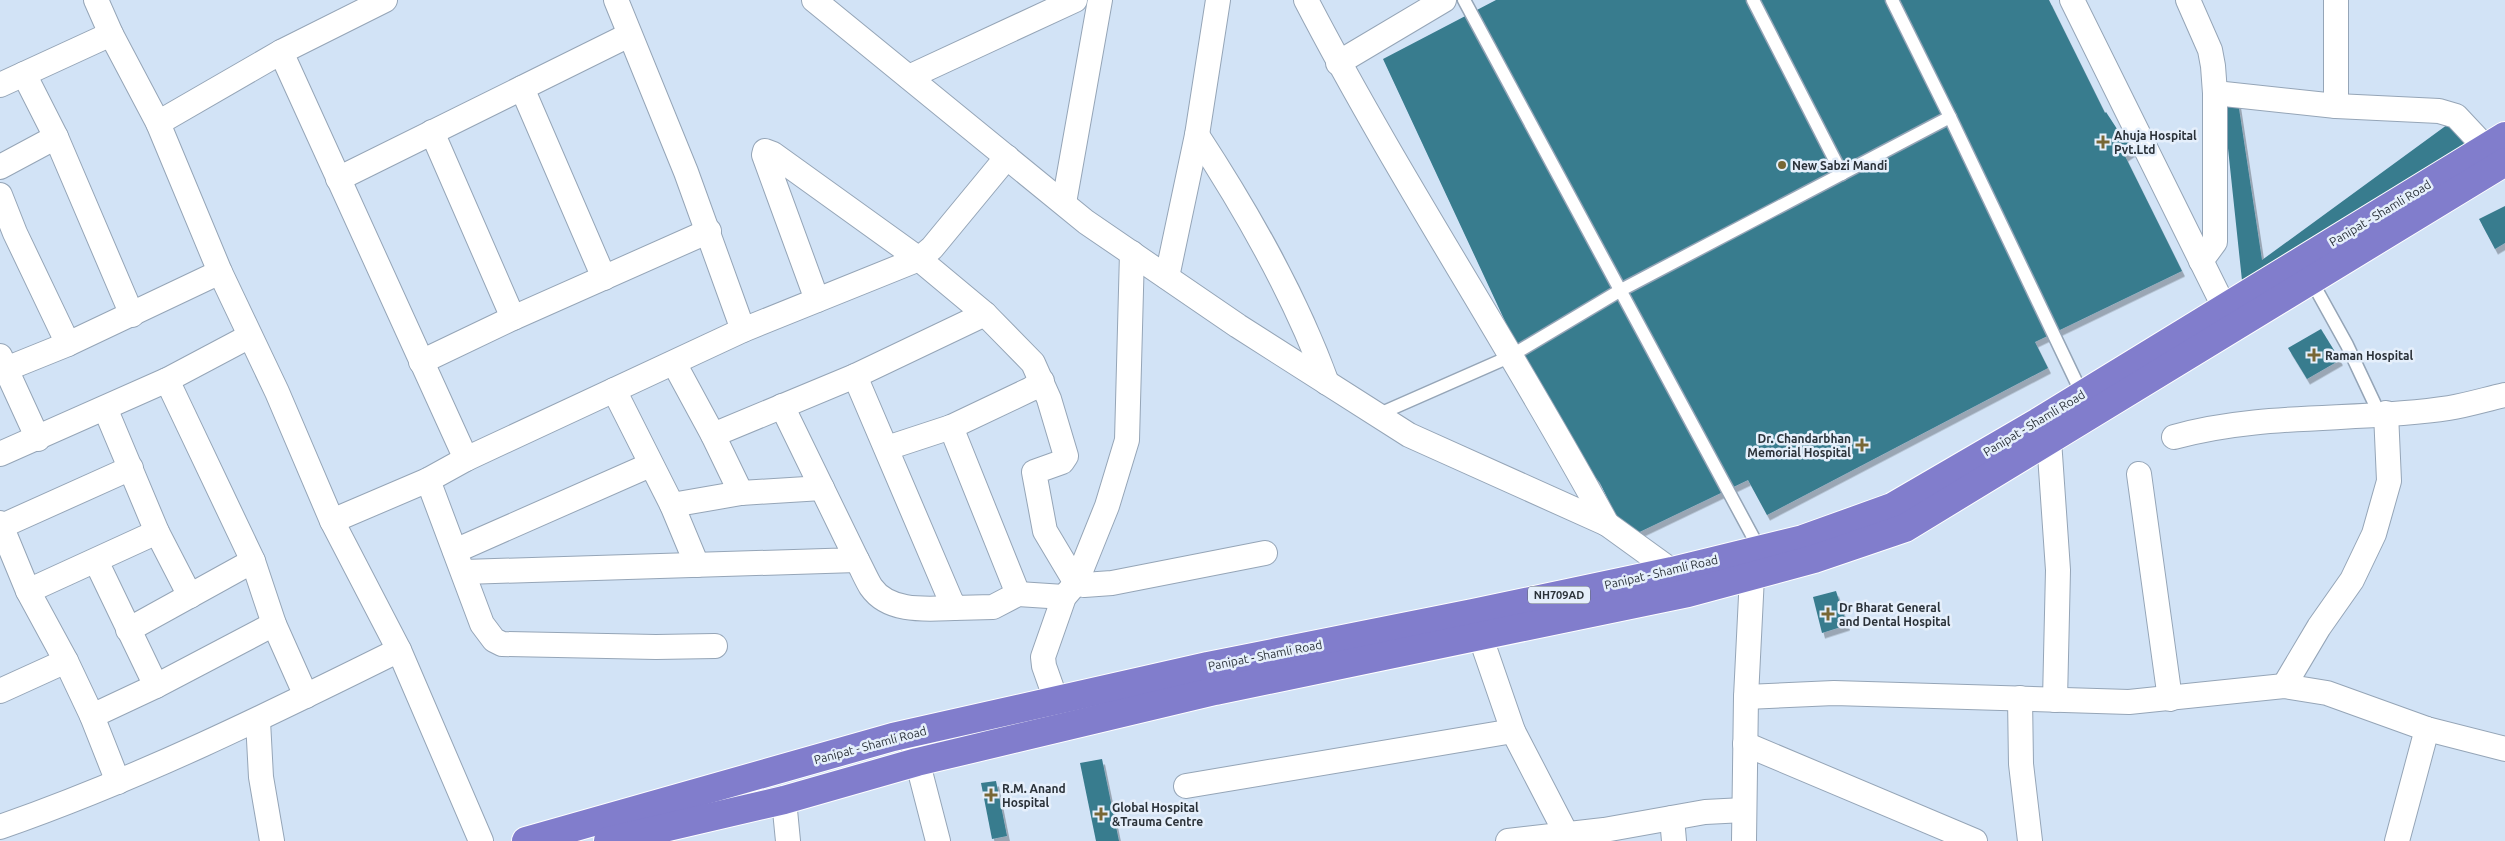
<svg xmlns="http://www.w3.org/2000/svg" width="2505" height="841" viewBox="0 0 2505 841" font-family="Ubuntu,sans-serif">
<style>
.building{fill:#387b8e;filter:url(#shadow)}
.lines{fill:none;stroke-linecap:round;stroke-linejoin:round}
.lane-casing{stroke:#95a5b7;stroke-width:15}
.street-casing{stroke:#95a5b7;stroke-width:26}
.highway-casing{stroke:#fff;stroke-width:30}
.lane{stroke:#fff;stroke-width:12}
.street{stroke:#fff;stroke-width:24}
.highway{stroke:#817dcc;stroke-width:28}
.poi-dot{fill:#786735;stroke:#e5effb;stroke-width:2}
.labels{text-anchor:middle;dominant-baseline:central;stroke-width:5;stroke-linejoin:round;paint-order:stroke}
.shield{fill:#e5effb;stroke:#636b73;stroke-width:1}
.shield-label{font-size:11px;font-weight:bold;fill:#2b3239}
.poi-label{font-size:12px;font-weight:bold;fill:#2b3239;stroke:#e5effb;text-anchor:start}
.street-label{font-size:12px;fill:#2b3239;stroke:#e5effb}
</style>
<defs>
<filter id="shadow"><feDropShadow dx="3" dy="5.5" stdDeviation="0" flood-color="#0004"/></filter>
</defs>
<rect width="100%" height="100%" fill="#d2e3f6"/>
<!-- building -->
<g class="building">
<polygon points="1496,0 2049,0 2105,113 2106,112 2119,132 2124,129 2137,148 2125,156 2182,271 2035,342 2048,368 1767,515 1748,480 1627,538 1600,483 1552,422 1383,59"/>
<polygon points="2223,101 2238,102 2262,260 2451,122 2470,154 2243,290"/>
<polygon points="2505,206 2505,243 2495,249 2479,219"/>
<polygon points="2321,329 2340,360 2307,379 2288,348"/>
<polygon points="1836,591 1847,625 1822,633 1813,597"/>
<polygon points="1102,759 1119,841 1096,841 1080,763"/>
<polygon points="996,781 1007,836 992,839 981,783"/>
</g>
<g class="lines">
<!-- lane casing -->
<g class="lane-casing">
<g id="lane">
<polyline points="1464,0 1760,550"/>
<polyline points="1753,0 1842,174"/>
<polyline points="1892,0 1950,117 2083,396"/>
<polyline points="2311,280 2347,345 2379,413"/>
<polyline points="1377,415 1509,357 1621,290 1950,117"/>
</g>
</g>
<!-- street casing -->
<g class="street-casing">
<g id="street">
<polyline points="96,0 111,34 158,123 220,272 277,392 332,521 399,650 481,841"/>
<polyline points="616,0 686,172 743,330"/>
<polyline points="814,0 1086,222 1238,326 1409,435 1607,524 1672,571 1679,581"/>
<path d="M1306 0C1399 179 1511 347 1607 524"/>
<polyline points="2072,0 2232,323"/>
<polyline points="2188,0 2210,50 2213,66 2215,93 2215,242 2201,261"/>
<polyline points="281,52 466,459"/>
<polyline points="1338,63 1444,0"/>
<polyline points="24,74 56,137 132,315"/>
<polyline points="909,77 1075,0"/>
<polyline points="0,85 111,34"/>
<polyline points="522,88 604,278"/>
<polyline points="2215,93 2336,106 2439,111 2456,116 2486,148"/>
<polyline points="2336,106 2336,0"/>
<polyline points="158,123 281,52 385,0"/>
<polyline points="432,132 513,318"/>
<path d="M1197 135C1248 213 1295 295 1327 383"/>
<polyline points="0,167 56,137"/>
<polyline points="338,179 629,35"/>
<polyline points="0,195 15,233 68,344"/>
<polyline points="1064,203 1100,0"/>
<polyline points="1167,277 1197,135 1218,0"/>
<polyline points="817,300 764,155 765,151 773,154 919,259 985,314 1033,363 1049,399 1066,456 1062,462 1034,472 1045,531 1076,583 1084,585 1112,583 1265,553"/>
<polyline points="0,356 38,439"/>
<polyline points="421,362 513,318 709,231"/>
<polyline points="674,363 713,435 741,493"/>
<polyline points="6,369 68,344 220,272"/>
<polyline points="855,376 954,608 993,607 1018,594 1064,597"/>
<polyline points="167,380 253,561 274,624 306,696"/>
<polyline points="614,390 672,505 697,565"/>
<polyline points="105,408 157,532 190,596"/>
<polyline points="951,427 1018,594"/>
<polyline points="2041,427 2049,440 2058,570 2055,700"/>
<polyline points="713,435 855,376 985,314"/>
<path d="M2174 437C2263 412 2358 422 2449 408 2468 405 2487 399 2505 395"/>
<polyline points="887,448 951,427 1031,389 1042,381"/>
<polyline points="0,454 167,380 250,336"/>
<polyline points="2139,474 2170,699"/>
<polyline points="428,480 482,624 494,640 502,644 656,647 715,646"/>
<polyline points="672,505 741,493 822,488"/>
<polyline points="332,521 428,480 466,459 743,330 919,259 932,248 1007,157"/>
<polyline points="0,523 28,591 66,661 92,716 118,782"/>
<polyline points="2,526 131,468"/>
<polyline points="455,551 650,465"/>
<path d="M857 560C862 569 866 579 871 587 889 613 927 609 954 608"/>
<polyline points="96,561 156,686"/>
<polyline points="464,572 857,560 782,406"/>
<polyline points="28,591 157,532"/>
<polyline points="1474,618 1513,731 1570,841"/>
<polyline points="128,630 253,561"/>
<polyline points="2284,686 2319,627 2352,580 2374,534 2389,481 2386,413"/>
<polyline points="0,691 66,661"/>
<polyline points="1746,697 1834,693 2129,702 2284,686 2327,693 2427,729 2505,749"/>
<polyline points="2020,698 2021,764 2030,841"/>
<polyline points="1056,700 1044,666 1043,657 1064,597 1076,583 1107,506 1127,440 1132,253"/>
<polyline points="92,716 156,686 274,624"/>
<polyline points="258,721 261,777 272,841"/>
<polyline points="910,733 938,841"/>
<polyline points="1745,744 1975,841"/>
<polyline points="1186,786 1513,731"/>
<polyline points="784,800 788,841"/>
<polyline points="1672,818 1674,841"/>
<path d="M0 827C138 779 268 715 399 650"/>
<polyline points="1508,841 1604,830 1705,812 1744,810"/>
<polyline points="1744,841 1746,697 1752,576"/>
<polyline points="2397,841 2427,729"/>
</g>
</g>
<!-- highway casing -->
<g class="highway-casing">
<g id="highway">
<polyline points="526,841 893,737 1208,666 1473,613 1672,571 1803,539 1892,507 2038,422 2505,136"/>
<polyline points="608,841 784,800 917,762 1215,691 1688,593 1814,559 1905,528 2505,162"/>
</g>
</g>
<!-- lane -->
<use href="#lane" class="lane"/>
<!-- street -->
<use href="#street" class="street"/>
<!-- highway -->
<use href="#highway" class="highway"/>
</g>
<!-- markers -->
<g class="poi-dot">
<path d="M2100.5 134.5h5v5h5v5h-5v5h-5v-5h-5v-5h5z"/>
<circle cx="1782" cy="165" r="5"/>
<path d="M2311.5 347.5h5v5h5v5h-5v5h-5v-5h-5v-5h5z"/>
<path d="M1859.5 437.5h5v5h5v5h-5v5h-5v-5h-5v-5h5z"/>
<path d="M1825.5 606.5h5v5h5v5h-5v5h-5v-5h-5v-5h5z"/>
<path d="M988.5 787.5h5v5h5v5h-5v5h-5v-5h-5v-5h5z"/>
<path d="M1098.5 806.5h5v5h5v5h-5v5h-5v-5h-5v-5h5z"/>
</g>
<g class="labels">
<!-- shield labels -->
<rect class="shield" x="1528" y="586.5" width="62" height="17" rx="4"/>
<g class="shield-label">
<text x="1559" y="595">NH709AD</text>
</g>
<!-- poi labels -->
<g class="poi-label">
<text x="2114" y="135">Ahuja Hospital<tspan x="2114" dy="14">Pvt.Ltd</tspan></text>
<text x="1792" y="165">New Sabzi Mandi</text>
<text x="2325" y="355">Raman Hospital</text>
<text x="1851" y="438" text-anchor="end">Dr. Chandarbhan<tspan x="1851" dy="14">Memorial Hospital</tspan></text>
<text x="1839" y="607">Dr Bharat General<tspan x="1839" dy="14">and Dental Hospital</tspan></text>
<text x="1002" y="788">R.M. Anand<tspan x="1002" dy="14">Hospital</tspan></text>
<text x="1112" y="807">Global Hospital<tspan x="1112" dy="14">&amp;Trauma Centre</tspan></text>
</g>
<!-- street labels -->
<g class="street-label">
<text transform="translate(2380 213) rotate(-31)">Panipat - Shamli Road</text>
<text transform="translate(2034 423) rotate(-31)">Panipat - Shamli Road</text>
<text transform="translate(1661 572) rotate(-13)">Panipat - Shamli Road</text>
<text transform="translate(1265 655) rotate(-11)">Panipat - Shamli Road</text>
<text transform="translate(870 745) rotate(-15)">Panipat - Shamli Road</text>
</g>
</g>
</svg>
